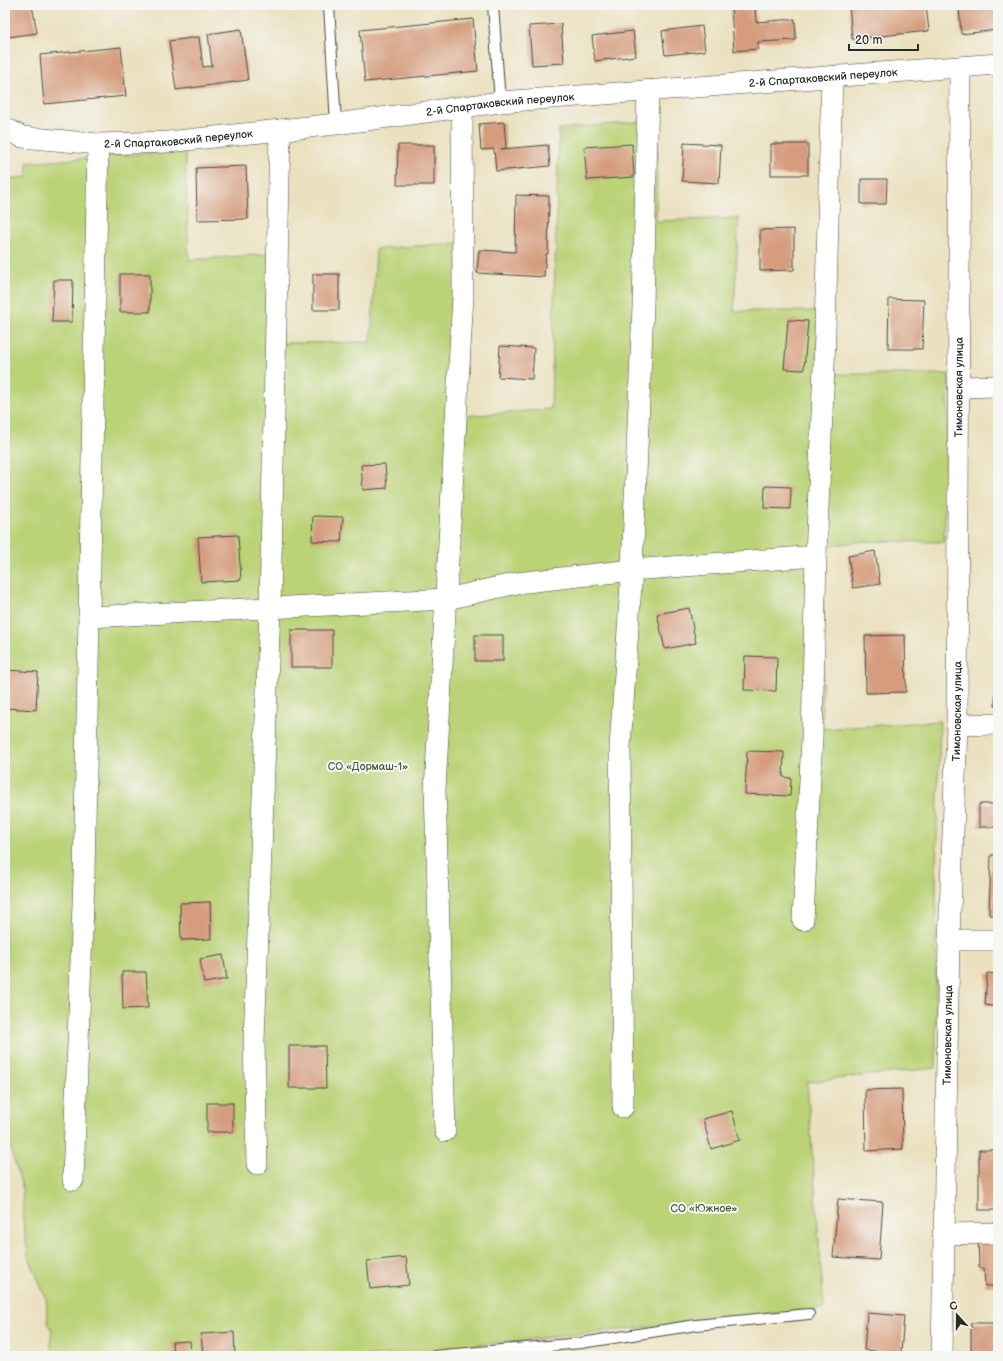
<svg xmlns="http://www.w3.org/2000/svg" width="1003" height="1361" viewBox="0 0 1003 1361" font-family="'Balsamiq Sans',sans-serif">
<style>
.green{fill:#bbd277;stroke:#737e51}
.building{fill:#d59d7e}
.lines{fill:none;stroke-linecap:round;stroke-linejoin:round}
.lane-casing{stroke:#484641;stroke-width:12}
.street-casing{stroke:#484641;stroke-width:22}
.lane{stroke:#fff;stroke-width:10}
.street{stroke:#fff;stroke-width:21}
.labels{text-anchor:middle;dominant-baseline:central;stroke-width:4;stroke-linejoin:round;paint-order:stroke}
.street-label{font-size:11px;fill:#2b2b2b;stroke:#f6f6f2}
.park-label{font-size:11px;fill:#4f553e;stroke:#f6f6f2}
</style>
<rect width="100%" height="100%" fill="#f6f6f2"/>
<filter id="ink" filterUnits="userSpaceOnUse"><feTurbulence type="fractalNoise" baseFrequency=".025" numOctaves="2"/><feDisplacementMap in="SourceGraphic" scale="8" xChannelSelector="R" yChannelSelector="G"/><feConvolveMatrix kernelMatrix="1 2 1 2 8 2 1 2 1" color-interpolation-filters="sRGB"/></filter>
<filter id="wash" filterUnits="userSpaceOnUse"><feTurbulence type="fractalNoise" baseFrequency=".012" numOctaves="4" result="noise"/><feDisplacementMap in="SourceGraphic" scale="16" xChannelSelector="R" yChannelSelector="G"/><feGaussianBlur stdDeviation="0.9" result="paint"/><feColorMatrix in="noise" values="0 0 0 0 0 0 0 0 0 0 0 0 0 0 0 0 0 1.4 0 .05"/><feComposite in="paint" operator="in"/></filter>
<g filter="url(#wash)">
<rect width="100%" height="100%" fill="#ebe1c0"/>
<!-- green -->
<polygon class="green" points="658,120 656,221 739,218 734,311 818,311 817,374 949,374 944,542 865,541 824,546 822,729 940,721 936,871 936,1068 807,1082 824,1308 376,1356 54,1356 50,1342 52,1331 48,1323 46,1299 28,1255 23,1221 22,1186 5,1132 5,283 8,179 27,177 27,163 185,150 189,260 283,253 281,343 371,342 376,249 469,242 463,416 551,409 559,129"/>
<g id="blocks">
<!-- building -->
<g class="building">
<polygon points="5,5 32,5 37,33 8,37"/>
<polygon points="849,5 926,5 929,31 852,39"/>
<polygon points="981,5 998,5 998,30 961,34 959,7"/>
<polygon points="755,7 756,22 795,19 796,40 758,42 758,49 734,51 731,8"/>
<polygon points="473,19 478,71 365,82 360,30"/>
<polygon points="561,24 564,63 532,65 529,26"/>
<polygon points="702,26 705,51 665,55 662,31"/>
<polygon points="241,29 248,80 176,90 169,41 199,37 203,67 212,66 208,34"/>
<polygon points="633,31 636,56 595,61 592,36"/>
<polygon points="121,47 126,96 44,104 40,55"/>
<polygon points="504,122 506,148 501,149 548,145 550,166 496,171 494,149 481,150 479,124"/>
<polygon points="684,143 721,145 719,183 682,181"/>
<polygon points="632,144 634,177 587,180 584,147"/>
<rect x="771" y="144" width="37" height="31"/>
<polygon points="398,145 434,145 434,185 397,185"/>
<polygon points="246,166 248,219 197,220 196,168"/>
<polygon points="861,179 887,179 886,204 861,204"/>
<polygon points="516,195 549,196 548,254 546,254 544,277 477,273 479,250 515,252"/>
<polygon points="794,229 794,270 760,271 760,230"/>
<rect x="120" y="274" width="30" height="38"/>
<rect x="313" y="274" width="26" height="36"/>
<polygon points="54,280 73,280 72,322 52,322"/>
<polygon points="889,299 924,300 922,349 888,349"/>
<polygon points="788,320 808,321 804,370 784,369"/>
<polygon points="500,346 534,348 532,379 498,377"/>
<polygon points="385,464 387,488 363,490 361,465"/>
<polygon points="765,486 791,487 790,509 764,508"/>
<polygon points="313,516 343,517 341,542 312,541"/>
<polygon points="238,535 241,580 201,582 198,537"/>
<polygon points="875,551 880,584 853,588 848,556"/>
<polygon points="689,608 696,643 665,649 657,614"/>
<rect x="291" y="630" width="41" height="37"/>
<rect x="475" y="635" width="28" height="26"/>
<polygon points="905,635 906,692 866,693 865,636"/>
<polygon points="745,656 777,657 776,691 744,690"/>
<polygon points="5,670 38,672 36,710 5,708"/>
<polygon points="996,671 998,671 998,706 995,706"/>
<polygon points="747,751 784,752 783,777 791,778 790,796 745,794"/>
<rect x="979" y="804" width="19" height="23"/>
<polygon points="991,855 998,855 998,915 989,915"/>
<polygon points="210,902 211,939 181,940 180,903"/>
<polygon points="223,955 227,979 204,983 200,959"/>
<polygon points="122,972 146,972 148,1008 123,1009"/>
<polygon points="987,973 998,974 998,1007 985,1005"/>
<polygon points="289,1046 325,1046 326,1088 289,1088"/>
<polygon points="902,1089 903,1149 866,1151 865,1090"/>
<rect x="207" y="1103" width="26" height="29"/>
<polygon points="732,1111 740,1140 711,1149 703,1119"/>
<rect x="979" y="1150" width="19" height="60"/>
<polygon points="838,1199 883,1202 879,1260 833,1257"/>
<polygon points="998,1235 998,1286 985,1286 984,1268 979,1268 978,1236"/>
<polygon points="406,1257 409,1285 370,1289 367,1261"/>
<polygon points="867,1313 904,1316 901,1353 864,1350"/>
<rect x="971" y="1323" width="26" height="33"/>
<polygon points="234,1332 235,1356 203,1356 201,1334"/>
<polygon points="190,1341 191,1356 173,1356 172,1342"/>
</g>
</g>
</g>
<g filter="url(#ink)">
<use href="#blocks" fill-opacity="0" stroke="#484641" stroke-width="1"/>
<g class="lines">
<!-- lane casing -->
<g class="lane-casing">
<g id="lane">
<polyline points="334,5 329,5 336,124"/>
<polyline points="493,5 500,102"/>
<polyline points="434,1356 581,1343 696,1325 809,1314"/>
</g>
</g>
<!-- street casing -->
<g class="street-casing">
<g id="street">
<path id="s1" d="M5 128 22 137 98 144 168 142 336 124 500 102 998 64"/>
<polyline points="959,387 998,386"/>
<polyline points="89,617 447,599 517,583 632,570 816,556"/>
<polyline points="957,725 998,724"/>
<polyline points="803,920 812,738 816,556 824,367 832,76"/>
<polyline points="949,940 998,940"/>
<polyline points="623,1107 620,747 632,570 643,306 648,90"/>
<polyline points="445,1131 435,789 463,296 462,107"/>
<polyline points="257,1164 254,1041 270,608 280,130"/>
<polyline points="73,1180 84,876 98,144"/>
<polyline points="943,1234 998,1233"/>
<path id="s2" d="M942 1356 949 940 957 725 960 67"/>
</g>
</g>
<!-- lane -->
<use href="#lane" class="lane"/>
<!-- street -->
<use href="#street" class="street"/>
</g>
</g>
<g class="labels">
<!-- street labels -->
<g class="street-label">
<text stroke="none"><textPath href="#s1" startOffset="824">2-й Спартаковский переулок</textPath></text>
<text stroke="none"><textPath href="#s1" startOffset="500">2-й Спартаковский переулок</textPath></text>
<text stroke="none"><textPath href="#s1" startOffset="176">2-й Спартаковский переулок</textPath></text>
<text stroke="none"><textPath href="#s2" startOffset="969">Тимоновская улица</textPath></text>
<text stroke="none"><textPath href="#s2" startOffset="645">Тимоновская улица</textPath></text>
<text stroke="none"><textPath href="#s2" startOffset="321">Тимоновская улица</textPath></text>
</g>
<!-- park labels -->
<g class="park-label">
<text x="368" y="766">СО «Дормаш-1»</text>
<text x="704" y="1208">СО «Южное»</text>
</g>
</g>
<!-- margin -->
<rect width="1003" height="1361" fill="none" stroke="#f6f6f2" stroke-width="20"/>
<!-- north arrow -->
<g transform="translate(957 1315) rotate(339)" stroke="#f6f6f2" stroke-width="3" paint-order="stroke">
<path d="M0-3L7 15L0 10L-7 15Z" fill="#2b2b2b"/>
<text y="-6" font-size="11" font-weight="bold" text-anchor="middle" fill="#2b2b2b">С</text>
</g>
<!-- scale -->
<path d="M849 44v6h69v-6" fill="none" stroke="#2b2b2b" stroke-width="2"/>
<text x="855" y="44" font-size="12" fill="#2b2b2b" stroke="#f6f6f2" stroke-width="3" paint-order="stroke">20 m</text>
</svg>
